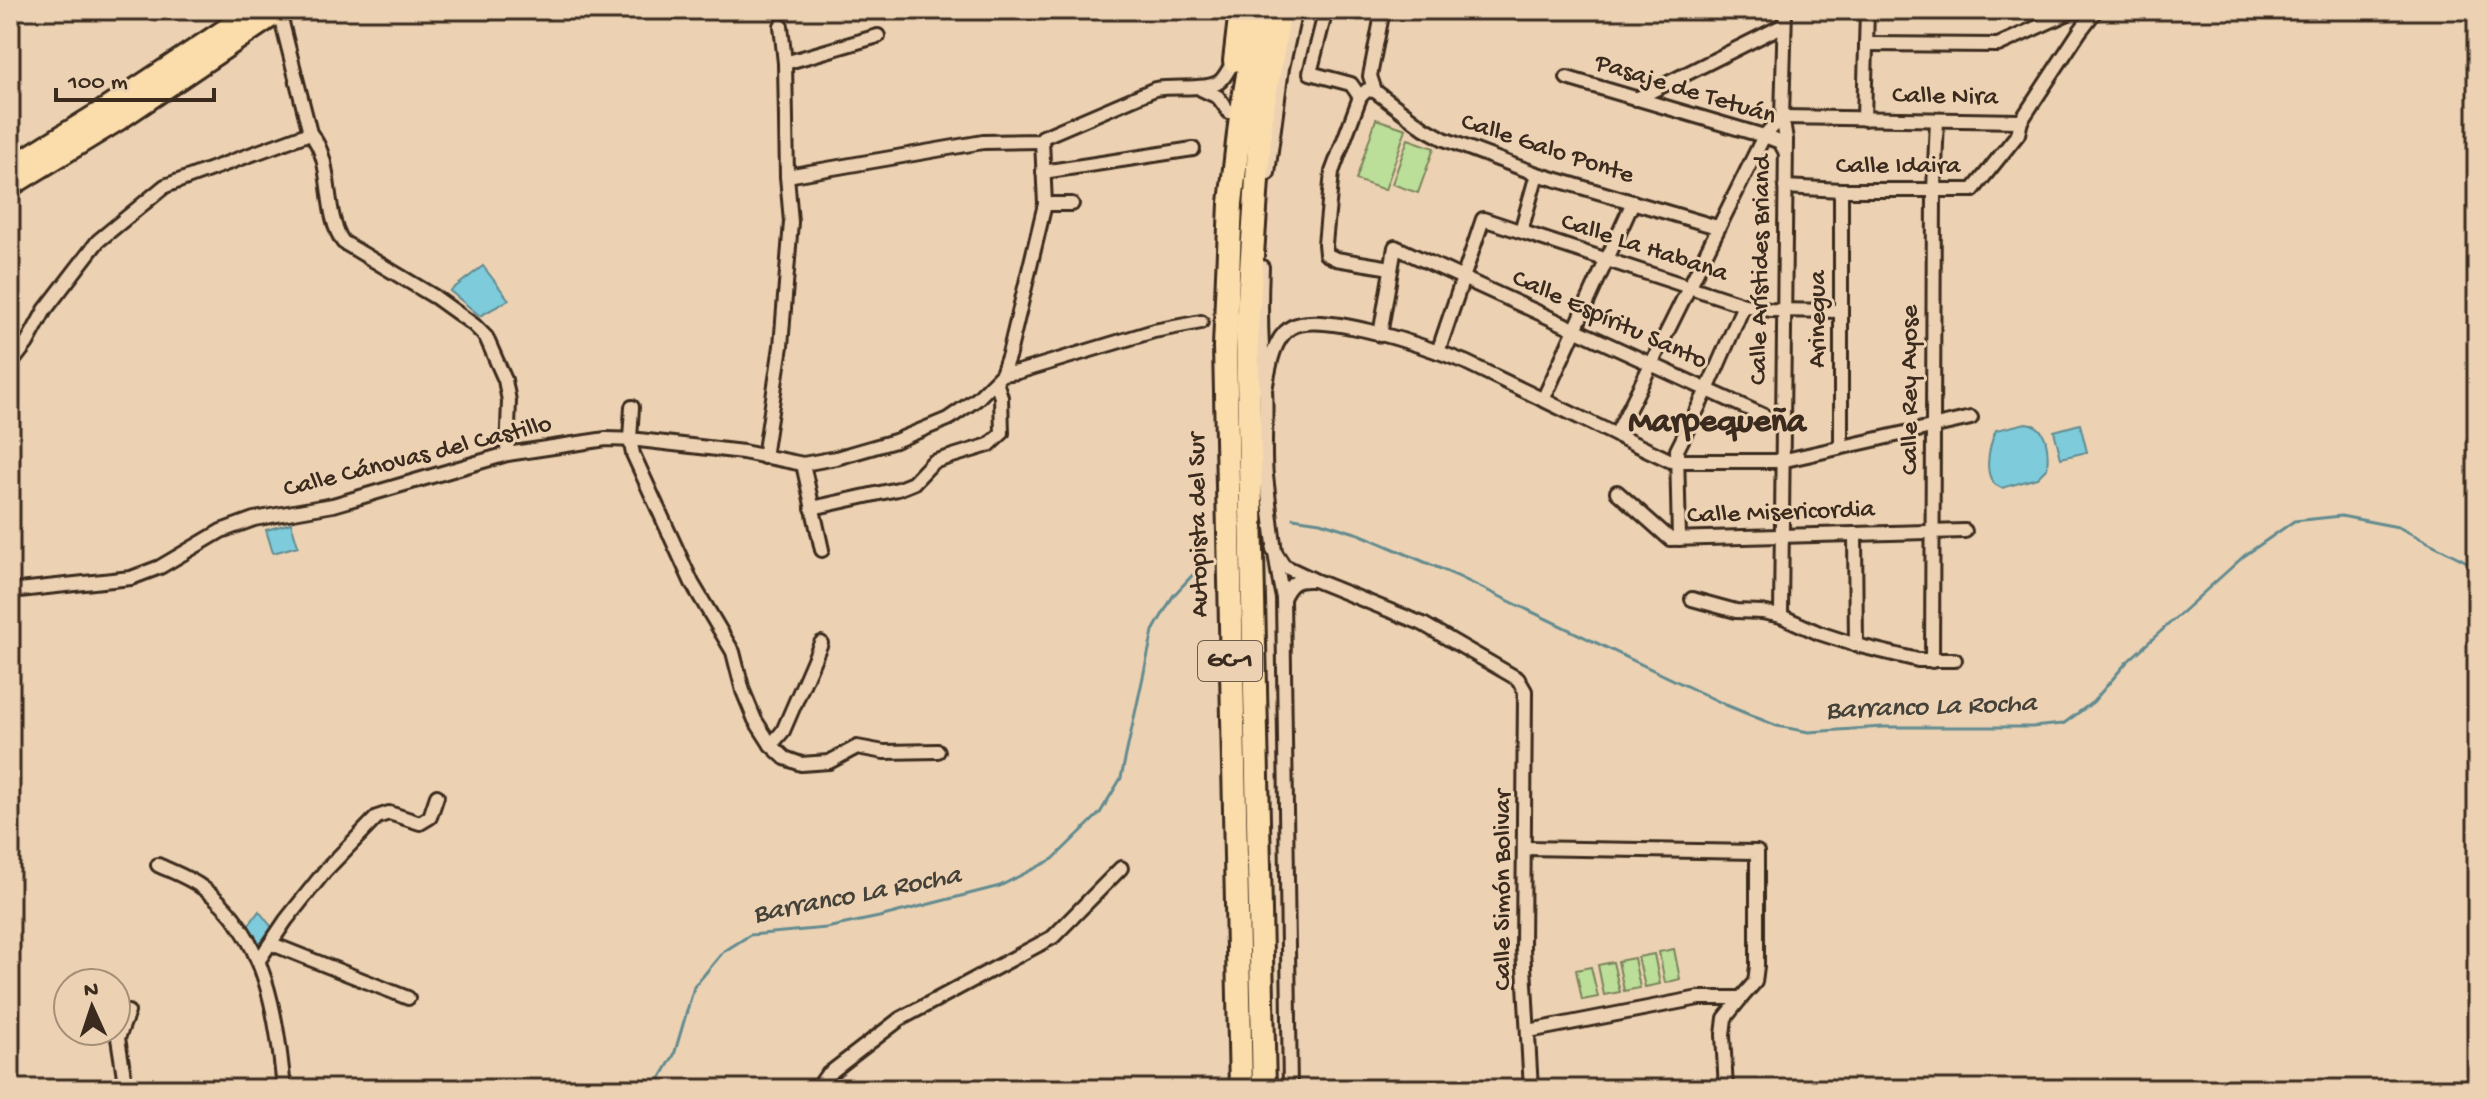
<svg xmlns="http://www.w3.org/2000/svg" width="2487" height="1099" viewBox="0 0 2487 1099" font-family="'Gochi Hand',sans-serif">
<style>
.green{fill:#bbde98;stroke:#7b845b;stroke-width:2}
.water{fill:#7dcbdb;stroke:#638b8f;stroke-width:2}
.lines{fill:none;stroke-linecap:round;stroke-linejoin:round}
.stream{stroke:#638b8f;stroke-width:3}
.street-casing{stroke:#3b2a1e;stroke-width:18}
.primary-casing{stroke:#3b2a1e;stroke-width:26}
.highway-casing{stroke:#3b2a1e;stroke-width:28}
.street{stroke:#ecd2b3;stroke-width:12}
.primary{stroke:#fbddab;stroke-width:20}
.highway{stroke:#fbddab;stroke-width:22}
.labels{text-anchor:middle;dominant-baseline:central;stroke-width:6;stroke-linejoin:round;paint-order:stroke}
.shield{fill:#ecd2b3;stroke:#705c4b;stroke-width:2}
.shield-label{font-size:24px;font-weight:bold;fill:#3b2a1e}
.street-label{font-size:26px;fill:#3b2a1e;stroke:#ecd2b3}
.water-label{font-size:28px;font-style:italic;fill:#45423a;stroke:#ecd2b3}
.district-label{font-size:34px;font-weight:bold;fill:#3b2a1e;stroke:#ecd2b3}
</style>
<rect width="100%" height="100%" fill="#ecd2b3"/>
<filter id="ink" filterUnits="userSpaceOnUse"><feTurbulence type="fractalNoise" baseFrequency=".0125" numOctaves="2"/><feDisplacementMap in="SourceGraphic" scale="16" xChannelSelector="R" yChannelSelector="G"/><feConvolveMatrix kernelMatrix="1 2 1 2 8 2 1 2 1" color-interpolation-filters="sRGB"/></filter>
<g filter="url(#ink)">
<!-- green -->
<g class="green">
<polygon points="1376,119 1406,129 1385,190 1356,180"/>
<polygon points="1408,139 1434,148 1418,193 1392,184"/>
<polygon points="1674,949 1680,979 1665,983 1659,952"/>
<polygon points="1654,954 1660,984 1645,987 1638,957"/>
<polygon points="1634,958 1640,988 1624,991 1618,961"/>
<polygon points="1613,962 1620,992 1604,995 1598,965"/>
<polygon points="1591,967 1598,997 1582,1000 1576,970"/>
</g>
<!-- water -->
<g class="water">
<polygon points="483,266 509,300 480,316 450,291"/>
<path d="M2026 423C2048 425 2049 451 2047 468L2037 478 2002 488C1980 482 1989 446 1996 430Z"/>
<polygon points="2080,424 2087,452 2061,458 2054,431"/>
<polygon points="291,523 298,546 273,553 266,530"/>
<polygon points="259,911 274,930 260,950 246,929"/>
</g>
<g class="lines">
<!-- stream -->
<g class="stream">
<polyline points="1293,518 1320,522 1359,534 1455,575 1726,705 1777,726 1809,732 1883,727 2032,727 2063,724 2093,702 2127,662 2244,556 2294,521 2341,516 2398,527 2477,567"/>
<polyline points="654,1089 674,1055 694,987 723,952 750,935 826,928 879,917 1000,886 1053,859 1100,813 1121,778 1153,631 1173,596 1200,567"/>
</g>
<!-- street casing -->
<g class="street-casing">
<g id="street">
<polyline points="1326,10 1310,73 1351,84 1360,97"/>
<path d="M279 11 310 133C335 162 322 211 343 242L435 297 474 325 486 337 505 380 509 401 507 454"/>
<polyline points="1866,44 1998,45 2075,10"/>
<polyline points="785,63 878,36"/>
<polyline points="1567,78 1764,136 1780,142 1785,151"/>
<polyline points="1201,89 1218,97 1229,112"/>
<polyline points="1375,91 1424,128 1444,139 1537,174 1717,227"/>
<polyline points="1375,91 1367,90 1360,97 1332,172 1325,244 1326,254 1336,259 1391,268"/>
<polyline points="1375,91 1370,76 1383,10"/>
<polyline points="1636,99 1784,25"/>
<polyline points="1782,117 2021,121"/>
<polyline points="1864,119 1867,10"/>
<polyline points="1043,172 1193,149"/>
<polyline points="1268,173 1282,68 1295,10"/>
<path d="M787 176 983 142 1042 141 1043 137 1155 89C1172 85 1207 91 1219 82 1225 78 1229 68 1234 61"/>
<polyline points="1785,187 1841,190 1973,190 2018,134 2021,121 2080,31 2096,10"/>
<polyline points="1841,190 1841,447"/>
<polyline points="1045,204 1072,204"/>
<polyline points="1521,231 1537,174"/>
<path d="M1262 267C1260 309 1261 349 1265 390 1267 419 1263 448 1266 476 1271 517 1274 558 1283 598"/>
<polyline points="1380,335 1395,247 1782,424"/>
<polyline points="1438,352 1483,219 1744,305 1770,310 1841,311"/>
<polyline points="10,365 27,343 45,310 98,241 165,186 310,133"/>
<polyline points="1002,374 1009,354 1045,204 1042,141"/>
<path d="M1265 390C1269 370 1272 340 1290 328 1319 308 1432 349 1465 362L1616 435 1671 461H1781L1971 418"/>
<polyline points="1543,400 1633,202"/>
<polyline points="632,407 630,439 633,454 692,583 733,652 743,691 755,720 771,745 785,758 801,764 829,762 857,747 884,752 938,751"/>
<polyline points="1616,435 1764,136 1782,117"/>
<polyline points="764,457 781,346 791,222 787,176 785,63 781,26"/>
<polyline points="803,464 822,550"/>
<polyline points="1617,492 1670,539 1965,531"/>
<polyline points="812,508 898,489 913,483 933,462 989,445 1002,433 1001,397 996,382"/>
<polyline points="1855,535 1856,645"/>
<polyline points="1679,539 1677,450 1707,390 1744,305"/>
<polyline points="1273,549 1284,566 1314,580 1423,624 1518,679 1525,691 1523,949 1531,1089"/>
<polyline points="10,591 131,578 160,567 221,531 254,519 333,505 507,454 606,439 639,440 743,452 803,464 836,458 895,441 948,419 977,399 1002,374 1018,372 1154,331 1201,322"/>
<polyline points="1692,599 1736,611 1762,612 1781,616 1819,633 1856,645 1918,660 1955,660"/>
<polyline points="1781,616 1786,139 1782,117 1785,10"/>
<polyline points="1932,661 1934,190 1937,120"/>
<polyline points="771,745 783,731 821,643"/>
<polyline points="1524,848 1757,852 1757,966 1755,982 1741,998 1699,998 1529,1031"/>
<path d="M158 865C173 872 190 878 203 888 266 933 277 1018 284 1089"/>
<polyline points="272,944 408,998"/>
<polyline points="259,960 286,920 325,871 377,817 389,813 420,823 430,817 437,796"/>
<polyline points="126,1089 118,1038 128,1012"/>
<polyline points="817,1089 826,1076 900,1019 1053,937 1121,868"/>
<path d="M1290 1089 1283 598C1290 584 1295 579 1311 580"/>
<polyline points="1726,1089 1723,1035 1725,1018 1741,998"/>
</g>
</g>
<!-- primary casing -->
<g class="primary-casing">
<g id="primary">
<polyline points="1234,61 1240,10"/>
<polyline points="10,168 101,112 255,10"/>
<polyline points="10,186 118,120 281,10"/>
</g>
</g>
<!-- highway casing -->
<g class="highway-casing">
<g id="highway">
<polyline points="1241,1089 1225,347 1231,203 1241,116 1259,10"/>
<polyline points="1264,1089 1247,331 1261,119 1280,10"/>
</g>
</g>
<!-- street -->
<use href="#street" class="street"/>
<!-- primary -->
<use href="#primary" class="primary"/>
<!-- highway -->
<use href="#highway" class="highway"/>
</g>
</g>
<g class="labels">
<!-- shield labels -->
<rect class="shield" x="1198" y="641" width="64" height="40" rx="6"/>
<g class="shield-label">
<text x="1230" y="661">GC-1</text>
</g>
<!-- street labels -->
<g class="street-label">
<text transform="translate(1685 91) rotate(17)">Pasaje de Tetuán</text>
<text transform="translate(1945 98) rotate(1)">Calle Nira</text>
<text transform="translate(1547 150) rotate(18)">Calle Galo Ponte</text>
<text x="1898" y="167">Calle Idaira</text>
<text transform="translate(1644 249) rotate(18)">Calle La Habana</text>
<text transform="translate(1762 270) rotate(-89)">Calle Arístides Briand</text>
<text transform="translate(1819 319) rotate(-90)">Arinegua</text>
<text transform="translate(1609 321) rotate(24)">Calle Espíritu Santo</text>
<text transform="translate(1911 390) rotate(-90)">Calle Rey Ayose</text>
<text transform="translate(418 458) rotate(-14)">Calle Cánovas del Castillo</text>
<text transform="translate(1781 514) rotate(-2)">Calle Misericordia</text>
<text transform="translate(1200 525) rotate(-91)">Autopista del Sur</text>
<text transform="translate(1504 890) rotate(-90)">Calle Simón Bolivar</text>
</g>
<!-- water labels -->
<g class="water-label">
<text transform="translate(1931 708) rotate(-2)">Barranco La Rocha</text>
<text transform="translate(857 896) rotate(-11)">Barranco La Rocha</text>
</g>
<!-- district labels -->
<g class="district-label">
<text x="1717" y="424">Marpequeña</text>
</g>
</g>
<!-- margin -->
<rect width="2487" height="1099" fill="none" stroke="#ecd2b3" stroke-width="40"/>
<rect x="20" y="20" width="2447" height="1059" fill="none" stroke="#3b2a1e" stroke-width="3" filter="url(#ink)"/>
<!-- north arrow -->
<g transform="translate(92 1007) rotate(357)"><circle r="38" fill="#ecd2b3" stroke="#a58f77" stroke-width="2"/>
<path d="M0-6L14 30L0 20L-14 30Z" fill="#3b2a1e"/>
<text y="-12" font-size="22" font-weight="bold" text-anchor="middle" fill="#3b2a1e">N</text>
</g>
<!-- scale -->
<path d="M56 88v12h158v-12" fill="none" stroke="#3b2a1e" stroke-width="4"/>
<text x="68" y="88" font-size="24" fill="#3b2a1e" stroke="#ecd2b3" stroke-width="6" paint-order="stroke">100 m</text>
</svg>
